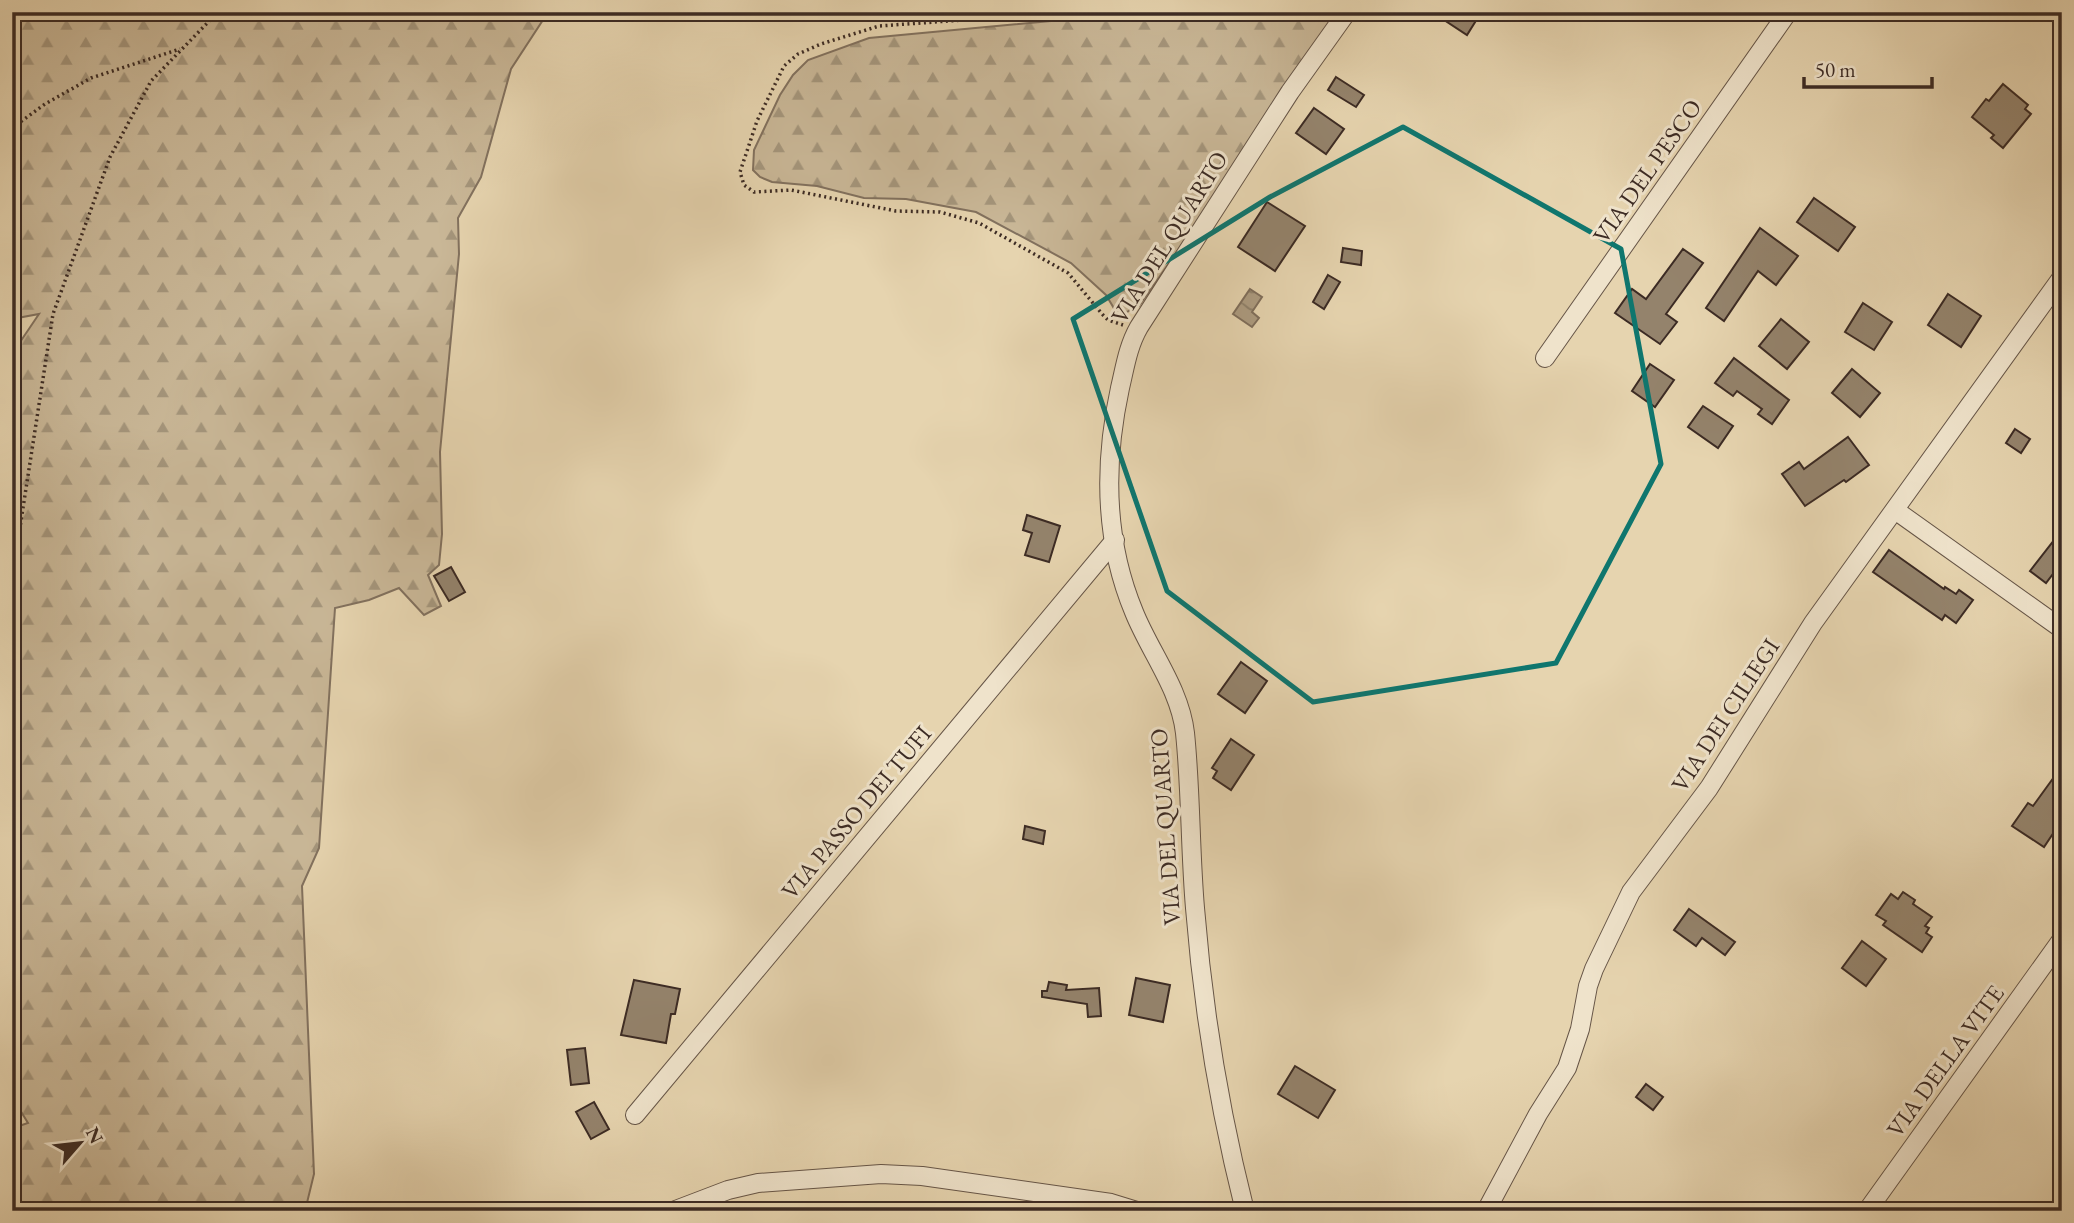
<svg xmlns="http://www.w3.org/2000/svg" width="2074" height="1223" viewBox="0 0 2074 1223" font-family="'EB Garamond',serif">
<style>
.forest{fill:url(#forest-firs);stroke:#82715e;stroke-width:2}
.water{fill:url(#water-waves);stroke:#7f6e5b;stroke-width:2}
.building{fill:#94836c;stroke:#3c2b24;stroke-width:2}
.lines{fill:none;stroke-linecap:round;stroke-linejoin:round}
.street-casing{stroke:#665547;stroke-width:20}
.path{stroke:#3c2b24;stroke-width:3.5;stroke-dasharray:2 3.5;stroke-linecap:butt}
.street{stroke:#efe3cb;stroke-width:18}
.marked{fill:none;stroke:#0f766e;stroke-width:5;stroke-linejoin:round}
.labels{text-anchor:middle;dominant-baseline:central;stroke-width:6;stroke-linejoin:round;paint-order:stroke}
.street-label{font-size:24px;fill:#3c2b24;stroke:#efe3cb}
</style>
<defs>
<pattern id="forest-firs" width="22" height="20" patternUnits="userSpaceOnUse" patternTransform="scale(1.75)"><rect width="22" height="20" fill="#c9b797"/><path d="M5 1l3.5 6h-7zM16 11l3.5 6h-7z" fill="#a4957b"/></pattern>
<pattern id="water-waves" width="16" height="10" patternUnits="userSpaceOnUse" patternTransform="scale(1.75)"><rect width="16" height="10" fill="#ac9b80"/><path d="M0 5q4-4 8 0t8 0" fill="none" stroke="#8d7f69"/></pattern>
</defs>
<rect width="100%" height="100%" fill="#e6d4af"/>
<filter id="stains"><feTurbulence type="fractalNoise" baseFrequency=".00286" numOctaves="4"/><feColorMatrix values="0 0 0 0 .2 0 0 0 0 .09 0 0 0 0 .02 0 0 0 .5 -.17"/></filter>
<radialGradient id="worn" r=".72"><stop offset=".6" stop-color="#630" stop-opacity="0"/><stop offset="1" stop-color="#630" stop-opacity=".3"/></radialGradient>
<!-- forest -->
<g class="forest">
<polygon points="12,12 554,12 543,20 511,69 481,177 458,218 459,254 440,452 442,534 439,565 428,575 441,606 424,615 399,588 369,600 335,608 319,848 302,886 314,1174 305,1211 12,1211 12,1123 16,1127 28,1123 12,1097 12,354 39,314 12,319"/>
<polygon points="1148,12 1345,12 1139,306 1127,312 1115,310 1106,295 1071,263 976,212 906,199 864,198 817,186 772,182 760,177 753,170 754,150 780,95 793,75 808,60 869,38"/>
</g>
<!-- water -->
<polygon class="water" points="1250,289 1262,297 1252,312 1259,318 1252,327 1233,314"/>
<!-- building -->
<g class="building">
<polygon points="1432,12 1467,12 1477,19 1467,35"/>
<polygon points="1336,77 1364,95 1356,107 1328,90"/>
<polygon points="2003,84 2028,105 2025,109 2031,114 2003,148 1991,138 1994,135 1972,117 1986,99 1989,101"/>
<polygon points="1314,108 1344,129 1326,154 1296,133"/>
<polygon points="1814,198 1855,227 1838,251 1797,222"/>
<polygon points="1267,202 1305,226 1275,271 1238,247"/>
<polygon points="1760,228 1798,256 1776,285 1758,271 1724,321 1706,308"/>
<polygon points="1343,248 1362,251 1361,265 1341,262"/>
<polygon points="1683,249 1703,263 1666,314 1677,322 1660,344 1615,313 1632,289 1646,299"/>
<polygon points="1328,275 1340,282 1324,309 1313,302"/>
<polygon points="1948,294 1981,316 1961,347 1928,325"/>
<polygon points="1863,303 1892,322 1874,350 1845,332"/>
<polygon points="1781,319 1809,342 1787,369 1759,346"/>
<polygon points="1734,358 1789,400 1772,424 1758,414 1762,409 1737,391 1733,396 1715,383"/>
<polygon points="1650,364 1674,380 1655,407 1632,391"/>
<polygon points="1852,369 1880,393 1860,417 1832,393"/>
<polygon points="1703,406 1733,426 1718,448 1688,427"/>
<polygon points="2015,429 2030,439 2021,453 2006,443"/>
<polygon points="1848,437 1869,465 1846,482 1844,480 1805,506 1782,474 1799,462 1804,469"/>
<polygon points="1027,515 1060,526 1049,562 1025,555 1032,533 1023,530"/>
<polygon points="2062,530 2062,575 2056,570 2046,583 2030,571"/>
<polygon points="1889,550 1944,589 1945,587 1956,594 1959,590 1973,600 1956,623 1945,615 1942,620 1873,572"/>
<polygon points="451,567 465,592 449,601 434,576"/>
<polygon points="1241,662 1267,681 1245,713 1218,694"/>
<polygon points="1231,739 1254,755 1231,790 1213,778 1217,771 1212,768"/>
<polygon points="2062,766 2062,820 2044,847 2012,826 2028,803 2033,806"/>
<polygon points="1025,826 1045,831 1043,844 1023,839"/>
<polygon points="1903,892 1915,900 1913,904 1932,917 1925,926 1929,928 1926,933 1932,937 1922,952 1883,925 1886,921 1876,915 1891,894 1898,899"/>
<polygon points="1689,909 1735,942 1725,955 1702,938 1696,946 1674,930"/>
<polygon points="1862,941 1886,959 1866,986 1842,968"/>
<polygon points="1136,978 1170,985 1163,1022 1129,1015"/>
<polygon points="634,980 680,989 675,1014 671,1014 666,1043 621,1035"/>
<polygon points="1049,982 1067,985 1066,990 1099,988 1101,1016 1088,1017 1087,1004 1042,997 1042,991 1047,991"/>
<polygon points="585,1048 589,1083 571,1085 567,1050"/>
<polygon points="1295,1066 1335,1090 1318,1118 1278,1094"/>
<polygon points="1646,1084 1663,1097 1653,1110 1636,1097"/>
<polygon points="594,1102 609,1129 591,1139 576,1112"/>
</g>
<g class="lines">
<!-- street casing -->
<g class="street-casing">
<g id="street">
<polyline points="1545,358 1788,12"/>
<polyline points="1895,510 2062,629"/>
<polyline points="635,1115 1115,540"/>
<polyline points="673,1211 728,1190 758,1183 881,1174 922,1176 1111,1203 1137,1211"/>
<path d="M1245 1211C1220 1112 1203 1009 1195 908 1190 850 1191 791 1185 733 1180 689 1150 652 1134 612 1104 540 1104 462 1120 388 1125 367 1128 346 1139 327L1290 92 1347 12"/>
<polyline points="1486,1211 1538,1114 1567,1068 1580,1029 1588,986 1594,969 1631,892 1709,788 1813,623 2062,277"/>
<polyline points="1867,1211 2062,939"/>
</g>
</g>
<!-- path -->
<g class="path">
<polyline points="1074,12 879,26 821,44 798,54 784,66 757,121 740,172 744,185 754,192 791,190 896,211 940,212 979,223 1068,273 1103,315 1108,320 1123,325"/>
<polyline points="12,128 45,104 91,78 180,49"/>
<polyline points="12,579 53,314 110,157 151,81 218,12"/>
</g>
<!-- street -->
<use href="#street" class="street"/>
</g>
<!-- marked area -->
<path class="marked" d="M1403 127 1621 249 1661 464 1556 663 1313 702 1167 591 1073 319 1270 197Z"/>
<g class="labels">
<!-- street labels -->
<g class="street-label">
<text transform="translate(1647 171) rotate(-55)">VIA DEL PESCO</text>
<text transform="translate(1169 237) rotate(-58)">VIA DEL QUARTO</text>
<text transform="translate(1725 715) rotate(-57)">VIA DEI CILIEGI</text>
<text transform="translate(856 812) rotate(-50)">VIA PASSO DEI TUFI</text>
<text transform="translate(1165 827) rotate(-94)">VIA DEL QUARTO</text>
<text transform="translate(1945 1061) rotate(-54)">VIA DELLA VITE</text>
</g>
</g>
<!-- margin -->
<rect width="2074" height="1223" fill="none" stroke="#e6d4af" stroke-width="42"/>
<rect x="14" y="14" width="2046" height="1195" fill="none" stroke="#3c2b24" stroke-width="3.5"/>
<rect x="21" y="21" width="2032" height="1181" fill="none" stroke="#3c2b24" stroke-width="2"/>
<!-- north arrow -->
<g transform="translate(80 1143) rotate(62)" stroke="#efe3cb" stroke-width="5" paint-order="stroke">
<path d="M0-5L12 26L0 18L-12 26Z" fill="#3c2b24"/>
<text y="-10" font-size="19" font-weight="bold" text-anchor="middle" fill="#3c2b24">N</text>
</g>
<!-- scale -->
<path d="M1804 77v10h128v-10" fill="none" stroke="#3c2b24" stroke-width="3.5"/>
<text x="1815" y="77" font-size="21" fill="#3c2b24" stroke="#efe3cb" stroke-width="5" paint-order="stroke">50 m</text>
<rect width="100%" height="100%" filter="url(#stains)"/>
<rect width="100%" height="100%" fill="url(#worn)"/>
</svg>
